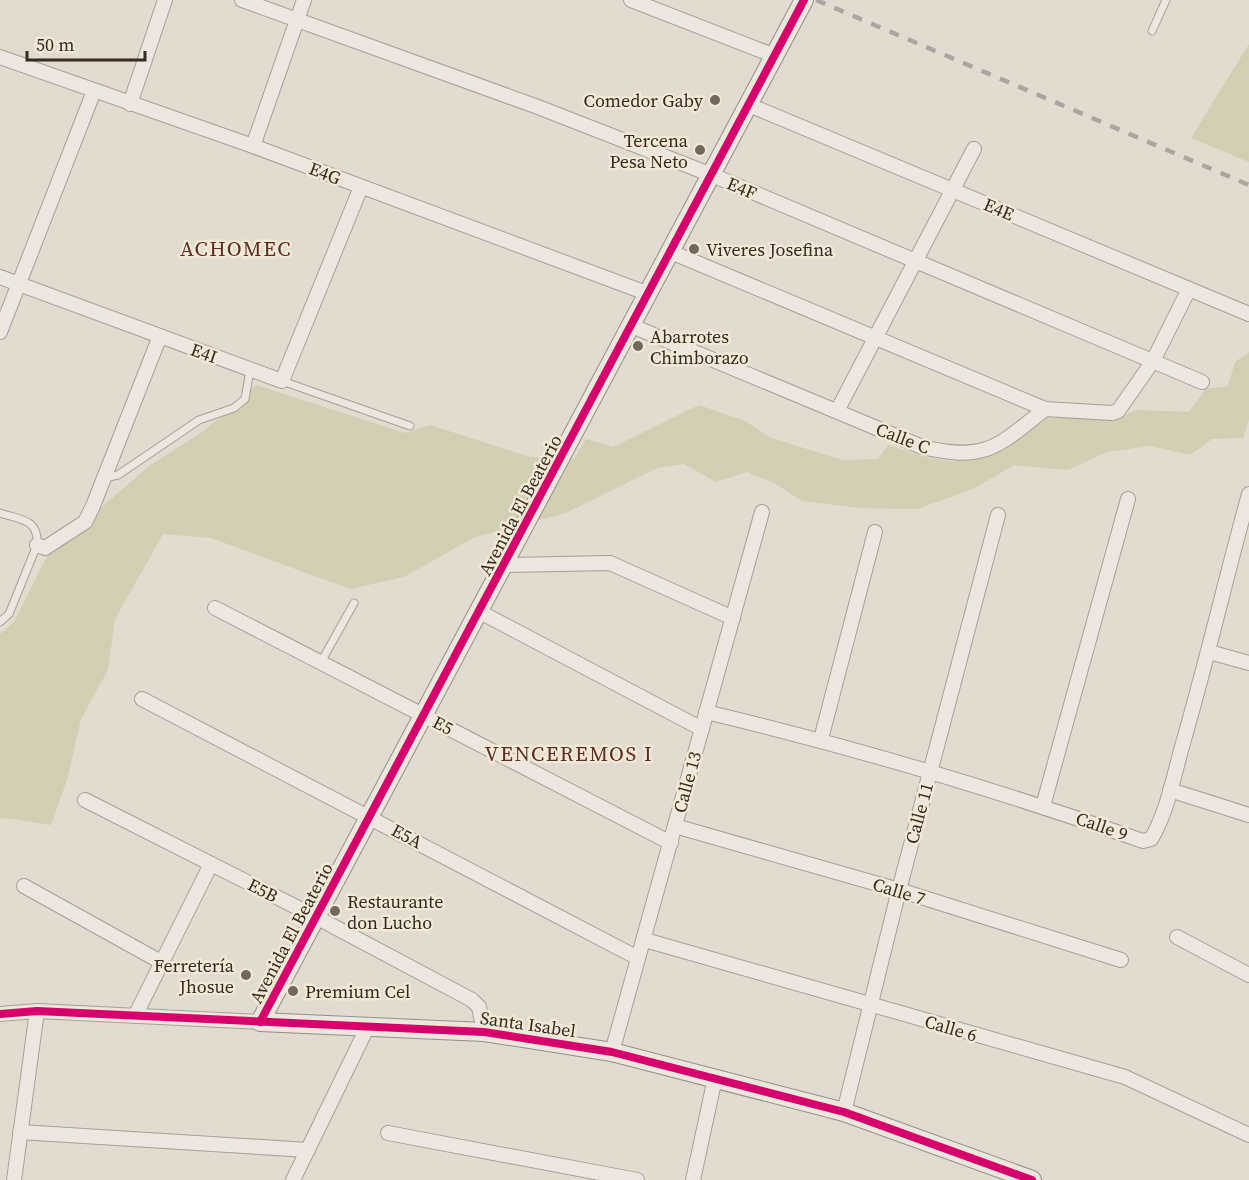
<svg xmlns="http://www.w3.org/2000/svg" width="1249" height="1180" viewBox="0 0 1249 1180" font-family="'Source Serif 4',serif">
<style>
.green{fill:#d1cfb4}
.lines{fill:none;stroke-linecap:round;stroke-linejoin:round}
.lane-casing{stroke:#a7a198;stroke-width:9}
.street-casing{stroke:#a7a198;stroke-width:16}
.secondary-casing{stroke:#979088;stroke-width:20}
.lane{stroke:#ebe7e0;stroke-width:7}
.street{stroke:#ebe7e0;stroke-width:14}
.secondary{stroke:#ebe7e0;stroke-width:18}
.rail{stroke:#aba6a1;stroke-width:4.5;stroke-dasharray:10 10;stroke-linecap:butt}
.cycleway-casing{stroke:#f2e8d7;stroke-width:11}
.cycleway{stroke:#d6006c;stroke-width:8}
.poi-dot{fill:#72685e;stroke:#f2e8d7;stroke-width:2}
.labels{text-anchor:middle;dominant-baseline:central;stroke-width:5;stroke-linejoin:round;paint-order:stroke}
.poi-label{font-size:18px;fill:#362a21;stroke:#f2e8d7;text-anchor:start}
.street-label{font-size:18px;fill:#362a21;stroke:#f2e8d7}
.quarter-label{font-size:21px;letter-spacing:1.5px;fill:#5d2e26;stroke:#f2e8d7}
</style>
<rect width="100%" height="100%" fill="#e1dbd0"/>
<!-- green -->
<g class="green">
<polygon points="1249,44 1249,162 1191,138"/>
<polygon points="1249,352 1249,419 1243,438 1212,439 1190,455 1151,446 1106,452 1068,470 1014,465 973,489 917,509 859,508 802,501 774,483 747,472 716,482 684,464 657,468 566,513 475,537 404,577 350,589 211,538 163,534 115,619 108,670 81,719 67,780 51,825 6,818 0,819 0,634 14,622 48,554 78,535 103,506 148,467 205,430 256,385 405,433 430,425 530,457 574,459 586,439 613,447 699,405 745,421 771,438 843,460 878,459 888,445 921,456 954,462 1002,451 1051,415 1111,419 1138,410 1189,412 1206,389 1228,386 1235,362"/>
</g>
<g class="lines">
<!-- lane casing -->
<g class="lane-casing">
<g id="lane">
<polyline points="1152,31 1166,0"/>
<polyline points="282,381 410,426"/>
<polyline points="104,478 118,475 199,420 234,408 245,399 250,370"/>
<path d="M0 513C21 520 39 519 37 545L9 614 0 622"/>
<polyline points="321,662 354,603"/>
</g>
</g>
<!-- street casing -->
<g class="street-casing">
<g id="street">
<polyline points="242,0 538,107 712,175 1202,382"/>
<polyline points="631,0 775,56"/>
<polyline points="0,57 253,146 649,294"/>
<polyline points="130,104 165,0"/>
<polyline points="749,105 1249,314"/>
<polyline points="253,146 304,0"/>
<polyline points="671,252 1045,409"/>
<polyline points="0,277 282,381 361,187"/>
<path d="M632 326 922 447C986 462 997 447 1045 409L1112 413 1118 411 1153 361 1189 289"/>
<polyline points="0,332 94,91"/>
<polyline points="837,411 974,149"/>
<polyline points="37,545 45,548 85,522 93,506 160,336"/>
<polyline points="505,565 610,563 733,618"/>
<polyline points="215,608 671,843"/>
<polyline points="480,612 702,729"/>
<polyline points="1209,652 1249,663"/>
<polyline points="142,699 638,958"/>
<path d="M706 712C854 747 1000 791 1143 841L1151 839C1168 811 1174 774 1183 743 1207 660 1226 577 1249 494"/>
<polyline points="821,739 875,532"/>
<polyline points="1170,790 1249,815"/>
<polyline points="85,800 316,917 472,1000 479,1007 484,1032"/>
<polyline points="1043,806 1128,499"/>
<polyline points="675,826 899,890 1121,960"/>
<polyline points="24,886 161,962"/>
<polyline points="1177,937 1249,975"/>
<polyline points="645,940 1125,1077 1249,1135"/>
<polyline points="0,1014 37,1011 260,1022"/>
<polyline points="135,1016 211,864"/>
<polyline points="612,1052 762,512"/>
<polyline points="844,1112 899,890 998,515"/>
<polyline points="20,1132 308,1150"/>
<polyline points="388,1133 637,1180"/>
<polyline points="14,1180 37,1011"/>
<polyline points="293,1180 368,1026"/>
<polyline points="693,1180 715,1078"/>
</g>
</g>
<!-- secondary casing -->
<g class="secondary-casing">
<polyline id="secondary" points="804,0 260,1022 484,1032 612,1052 844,1112 1032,1180"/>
</g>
<!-- lane -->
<use href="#lane" class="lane"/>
<!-- street -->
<use href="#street" class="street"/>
<!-- secondary -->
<use href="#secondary" class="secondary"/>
<!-- rail -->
<polyline class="rail" points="816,0 1249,185"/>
<!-- cycleway casing -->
<g class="cycleway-casing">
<g id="cycleway">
<polyline points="0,1014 37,1011 484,1032 612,1052 844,1112 1032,1180"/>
<polyline points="260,1022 804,0"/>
</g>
</g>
<!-- cycleway -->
<use href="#cycleway" class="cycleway"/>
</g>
<!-- markers -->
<g class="poi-dot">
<circle cx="715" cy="100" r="6"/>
<circle cx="700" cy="150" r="6"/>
<circle cx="694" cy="249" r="6"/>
<circle cx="638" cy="346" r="6"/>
<circle cx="335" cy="911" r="6"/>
<circle cx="246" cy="975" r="6"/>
<circle cx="293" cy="991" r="6"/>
</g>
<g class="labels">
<!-- poi labels -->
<g class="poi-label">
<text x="703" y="100" text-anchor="end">Comedor Gaby</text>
<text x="688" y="140" text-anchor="end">Tercena<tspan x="688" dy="21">Pesa Neto</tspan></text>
<text x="706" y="249">Viveres Josefina</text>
<text x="650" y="336">Abarrotes<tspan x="650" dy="21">Chimborazo</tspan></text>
<text x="347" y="901">Restaurante<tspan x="347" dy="21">don Lucho</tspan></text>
<text x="234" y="965" text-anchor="end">Ferretería<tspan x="234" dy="21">Jhosue</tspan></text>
<text x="305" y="991">Premium Cel</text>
</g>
<!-- street labels -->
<g class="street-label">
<text transform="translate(325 173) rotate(21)">E4G</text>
<text transform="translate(742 188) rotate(23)">E4F</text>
<text transform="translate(999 209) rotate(23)">E4E</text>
<text transform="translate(204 353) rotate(20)">E4I</text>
<text transform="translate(903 438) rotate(21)">Calle C</text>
<text transform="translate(520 505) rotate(-62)">Avenida El Beaterio</text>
<text transform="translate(443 725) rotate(27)">E5</text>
<text transform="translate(687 782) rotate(-75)">Calle 13</text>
<text transform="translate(919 813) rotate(-75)">Calle 11</text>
<text transform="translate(1102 826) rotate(19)">Calle 9</text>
<text transform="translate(407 836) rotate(28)">E5A</text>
<text transform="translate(263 890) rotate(27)">E5B</text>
<text transform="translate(899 891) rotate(17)">Calle 7</text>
<text transform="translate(291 933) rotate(-62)">Avenida El Beaterio</text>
<text transform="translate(528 1024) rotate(8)">Santa Isabel</text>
<text transform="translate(951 1028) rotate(16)">Calle 6</text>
</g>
<!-- quarter labels -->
<g class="quarter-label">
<text x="236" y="248">ACHOMEC</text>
<text x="569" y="753">VENCEREMOS I</text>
</g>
</g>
<!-- scale -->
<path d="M27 51v9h118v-9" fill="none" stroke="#362a21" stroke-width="3"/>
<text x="36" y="51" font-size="18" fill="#362a21" stroke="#f2e8d7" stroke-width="4.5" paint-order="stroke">50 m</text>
</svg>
